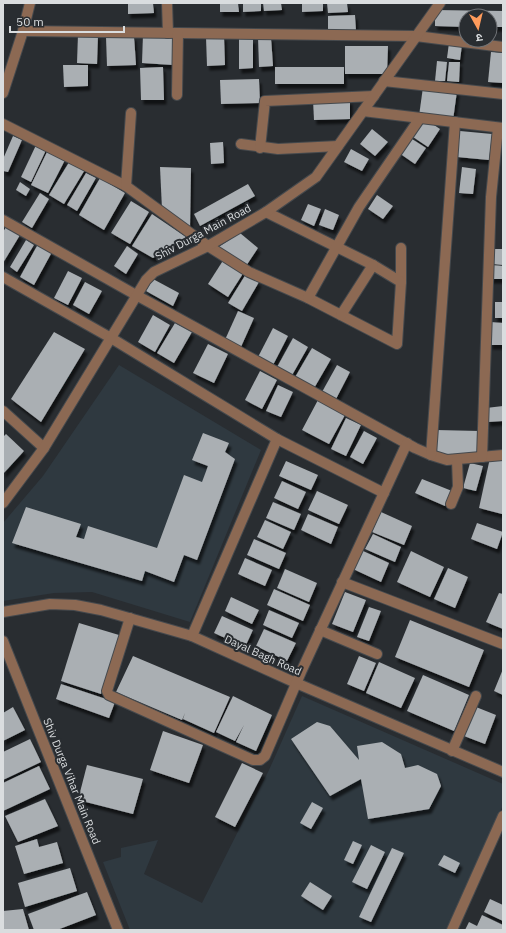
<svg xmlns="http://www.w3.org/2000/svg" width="506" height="933" viewBox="0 0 506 933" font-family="'IBM Plex Sans','Noto Sans Devanagari',sans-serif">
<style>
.built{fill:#2f3940}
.building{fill:#aaafb3;filter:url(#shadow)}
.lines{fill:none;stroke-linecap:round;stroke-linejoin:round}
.minor-casing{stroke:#45494d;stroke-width:12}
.minor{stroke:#8c6953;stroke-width:10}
.labels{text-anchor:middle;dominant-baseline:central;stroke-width:4;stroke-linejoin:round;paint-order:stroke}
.street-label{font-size:11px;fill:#dadddf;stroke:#292d31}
</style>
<defs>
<filter id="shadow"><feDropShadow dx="2.5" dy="4.5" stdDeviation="1" flood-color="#0009"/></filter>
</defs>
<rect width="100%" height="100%" fill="#292d31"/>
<!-- built -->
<g class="built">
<polygon points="119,365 261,450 190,622 92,592 54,593 3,601 3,523 43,476"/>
<polygon points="302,696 503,784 503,805 448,930 130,930 103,862 121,857 121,848 158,840 144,874 202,903 269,770"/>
</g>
<!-- building -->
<g class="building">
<polygon points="128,3 153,3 154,13 128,14"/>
<polygon points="220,3 238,3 239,12 220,12"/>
<polygon points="243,3 261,3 261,11 243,12"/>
<polygon points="263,3 281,3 282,10 264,11"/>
<polygon points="302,3 323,3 323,11 302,12"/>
<polygon points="327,3 347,3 348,12 328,13"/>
<polygon points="435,10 503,11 503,27 490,27 490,16 466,16 466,27 435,26"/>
<polygon points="355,15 356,31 328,32 328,16"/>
<polygon points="78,34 98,35 97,64 77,63"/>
<polygon points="143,34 175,36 173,65 142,63"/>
<polygon points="134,36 136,65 107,66 106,37"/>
<polygon points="224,36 225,65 207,66 206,37"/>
<polygon points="258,37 271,37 273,66 259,67"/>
<polygon points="239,39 253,39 253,68 239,69"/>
<polygon points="449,43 462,45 460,60 447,58"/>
<polygon points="345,46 388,46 387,74 345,74"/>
<polygon points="491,52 503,53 503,83 488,82"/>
<polygon points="437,61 447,62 445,81 435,81"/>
<polygon points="449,62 460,62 459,82 447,81"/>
<polygon points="63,65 88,65 88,86 64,87"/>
<polygon points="163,67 164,100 141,100 140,68"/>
<rect x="275" y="67" width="69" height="17"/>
<polygon points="259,79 260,103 221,104 220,80"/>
<polygon points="423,87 457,91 453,120 419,116"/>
<polygon points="313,100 350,100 350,119 314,120"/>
<polygon points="425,119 440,129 428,147 413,137"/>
<polygon points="372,129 388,142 375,156 360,144"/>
<polygon points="460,131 492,134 489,160 457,157"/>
<polygon points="13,136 22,140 8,172 3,171 3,159"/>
<polygon points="409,137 426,148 415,164 399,153"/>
<polygon points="223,142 224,163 211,164 210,143"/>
<polygon points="37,143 47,148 31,182 21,177"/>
<polygon points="351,149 369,159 362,171 344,162"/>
<polygon points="47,152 65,160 48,193 31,185"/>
<polygon points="71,159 86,168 64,204 49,195"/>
<polygon points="160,167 191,168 190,228 162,209"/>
<polygon points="462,167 476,169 473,194 459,193"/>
<polygon points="86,173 96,178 77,211 67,205"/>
<polygon points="100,178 125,193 104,230 79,215"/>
<polygon points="20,182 30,189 26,196 16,190"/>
<polygon points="248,184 255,196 200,226 194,214"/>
<polygon points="40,193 49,199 32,228 22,222"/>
<polygon points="377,195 393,206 383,219 368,209"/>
<polygon points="131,201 149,212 130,244 111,233"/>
<polygon points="308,204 321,209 314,226 301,220"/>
<polygon points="325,209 339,215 333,230 319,225"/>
<polygon points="152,214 186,237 153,258 132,246"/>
<polygon points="6,227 20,235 3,263 3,232"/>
<polygon points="240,233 258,248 246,266 217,248"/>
<polygon points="26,240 34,245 17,272 10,267"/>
<polygon points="38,244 52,252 34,285 20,277"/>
<polygon points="127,246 138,254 126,274 114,266"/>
<polygon points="493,249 503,249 503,265 493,264"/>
<polygon points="224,259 244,272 228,297 208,284"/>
<polygon points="491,265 503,266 503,279 490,279"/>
<polygon points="68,271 82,278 68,305 54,298"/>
<polygon points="246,274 259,282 242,311 228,303"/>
<polygon points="153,279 179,293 173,306 146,291"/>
<polygon points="85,282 102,291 89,314 73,305"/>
<rect x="495" y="302" width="8" height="16"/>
<polygon points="238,311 254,318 240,349 224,342"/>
<polygon points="153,315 170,325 155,352 138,342"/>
<polygon points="491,322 503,323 503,345 490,345"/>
<polygon points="175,323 192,332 174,363 157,353"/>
<polygon points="273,328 288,336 272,367 257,359"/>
<polygon points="54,332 85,349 41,422 11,399"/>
<polygon points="293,338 308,347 291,377 276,369"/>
<polygon points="208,344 228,354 214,383 193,373"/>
<polygon points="312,348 331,359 313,390 294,379"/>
<polygon points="337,365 350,372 336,399 322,392"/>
<polygon points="260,371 277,380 262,409 245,400"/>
<polygon points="278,385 293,392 281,417 266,411"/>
<polygon points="318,400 345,415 329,444 302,430"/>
<polygon points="503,406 503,421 488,422 486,408"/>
<polygon points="346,418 361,425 346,456 331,449"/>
<polygon points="436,430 480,431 479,455 436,454"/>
<polygon points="364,431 377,438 363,464 350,457"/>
<polygon points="203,433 229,443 225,452 235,459 197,560 184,555 174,582 145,571 142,581 12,543 26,507 81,524 76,537 84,539 88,526 157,548 184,475 202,482 208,466 192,460"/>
<polygon points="6,434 24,451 3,474 3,437"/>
<polygon points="490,458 503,461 502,514 479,508"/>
<polygon points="286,461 318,475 311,490 279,476"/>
<polygon points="470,463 483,466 476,491 463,488"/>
<polygon points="422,479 452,491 445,506 415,493"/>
<polygon points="282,481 306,492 298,509 274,498"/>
<polygon points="317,491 348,505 339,524 308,510"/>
<polygon points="273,502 301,514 294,530 266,518"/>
<polygon points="381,512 412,526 404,545 372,532"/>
<polygon points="308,514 338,527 331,544 301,530"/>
<polygon points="265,520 291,532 283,549 257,537"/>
<polygon points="477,523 503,532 497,549 471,539"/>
<polygon points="373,534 401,547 395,562 365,549"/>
<polygon points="254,539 286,553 279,569 247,555"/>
<polygon points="361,550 389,563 381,582 353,569"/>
<polygon points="411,551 444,567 430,597 397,582"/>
<polygon points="245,558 272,570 265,586 238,574"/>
<polygon points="448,568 468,577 455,608 434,599"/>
<polygon points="285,569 317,583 309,602 277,588"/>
<polygon points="274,589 310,605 303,621 267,605"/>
<polygon points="345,592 366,600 353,632 332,624"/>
<polygon points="499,593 503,594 503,629 486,622"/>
<polygon points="231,597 259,610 252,624 225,611"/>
<polygon points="369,607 381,611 369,641 357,637"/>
<polygon points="269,610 299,623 292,638 263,625"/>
<polygon points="222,616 253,630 245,647 214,633"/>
<polygon points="410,620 484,650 469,687 395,657"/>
<polygon points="79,623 119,635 101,694 61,681"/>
<polygon points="264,629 296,643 287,661 256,646"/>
<polygon points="133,656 230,697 214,733 183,719 185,713 182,720 116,692"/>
<polygon points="359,656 376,663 364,691 347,684"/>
<polygon points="379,662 415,678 401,708 366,693"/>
<polygon points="503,669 503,695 494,691"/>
<polygon points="423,675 469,695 454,731 407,711"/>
<polygon points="61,684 115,702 109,718 56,699"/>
<polygon points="233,696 272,715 256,751 236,742 244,725 235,741 216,732"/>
<polygon points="13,707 25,730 3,741 3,713"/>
<polygon points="476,707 496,715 485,744 464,736"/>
<polygon points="317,722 330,726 359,760 357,746 382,742 401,754 405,768 418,765 437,774 441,786 429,809 368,819 361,779 330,796 291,739"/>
<polygon points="163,731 203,745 189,783 150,770"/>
<polygon points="30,739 41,762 3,780 3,752"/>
<polygon points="242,763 263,773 235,827 215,817"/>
<polygon points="87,765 143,779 133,814 78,800"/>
<polygon points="39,766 50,789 3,811 3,783"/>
<polygon points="45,799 58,826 18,842 5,816"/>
<polygon points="312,802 323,808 311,829 300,823"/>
<polygon points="37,839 39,847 57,842 63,863 24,874 15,846"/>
<polygon points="353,841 362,845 353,864 344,860"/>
<polygon points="371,845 385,852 367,889 352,882"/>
<polygon points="392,848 404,853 371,922 359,917"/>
<polygon points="444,855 460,863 455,873 438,865"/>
<polygon points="70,868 77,891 25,907 18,883"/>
<polygon points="310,882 332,896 323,910 301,896"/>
<polygon points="87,892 96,915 57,930 34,930 28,914"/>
<polygon points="490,899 503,905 503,921 484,912"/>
<polygon points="23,909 29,930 3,930 3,911"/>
<polygon points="482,915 503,925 503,930 465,930 469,922 477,926"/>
</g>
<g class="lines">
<!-- minor casing -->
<g class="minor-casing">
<g id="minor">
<polyline points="167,3 168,33"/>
<polyline points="23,31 416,36 503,47"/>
<polyline points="384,81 503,94"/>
<polyline points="3,93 23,31 30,3"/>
<polyline points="177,95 178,33"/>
<polyline points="363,111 503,128"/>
<polyline points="3,124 126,186 208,246 249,272 308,298 397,344 401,282 401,248"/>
<polyline points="241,144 278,149 338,146"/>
<polyline points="260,148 265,101 374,96"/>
<polyline points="126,186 131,113"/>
<polyline points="266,212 373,265 401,282"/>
<polyline points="3,220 136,295 415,448 431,455 447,460 503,455"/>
<polyline points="3,277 111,338 277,439 384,493"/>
<polyline points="308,298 359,207 420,118"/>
<polyline points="341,315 373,265"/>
<polyline points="3,411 44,448"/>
<polyline points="431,455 455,122"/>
<polyline points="482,457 491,197 498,128"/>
<polyline points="3,503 44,448 146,280 154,272 208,246 266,212 316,177 440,3"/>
<polyline points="451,504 458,487 457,460"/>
<polyline points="342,582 503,644"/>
<polyline points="3,612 50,604 75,605 101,610 192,636 296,683 503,772"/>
<polyline points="130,618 107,691 109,695 253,760 260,760 265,756 301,672 407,443"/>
<polyline points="320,630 377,654"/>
<polyline points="192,636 277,439"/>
<polyline points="3,641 118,930"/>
<polyline points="452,751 476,696"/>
<polyline points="452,930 503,816"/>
</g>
</g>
<!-- minor -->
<use href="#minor" class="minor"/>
</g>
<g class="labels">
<!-- street labels -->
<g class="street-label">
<text transform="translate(203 232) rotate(-28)">Shiv Durga Main Road</text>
<text transform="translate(263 655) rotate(24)">Dayal Bagh Road</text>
<text transform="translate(72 781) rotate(68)">Shiv Durga Vihar Main Road</text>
</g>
</g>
<!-- border -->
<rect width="506" height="933" fill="none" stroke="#dadddf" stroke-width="8"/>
<!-- north arrow -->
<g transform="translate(478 28) rotate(172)"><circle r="19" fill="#292d31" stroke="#707377"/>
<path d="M0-3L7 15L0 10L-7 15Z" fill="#ff9b5b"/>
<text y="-6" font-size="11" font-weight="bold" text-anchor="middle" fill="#dadddf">उ</text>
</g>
<!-- scale -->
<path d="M10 26v6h114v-6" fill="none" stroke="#dadddf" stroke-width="2"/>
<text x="16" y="26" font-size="12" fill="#dadddf" stroke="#292d31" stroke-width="3" paint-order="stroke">50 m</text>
</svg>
